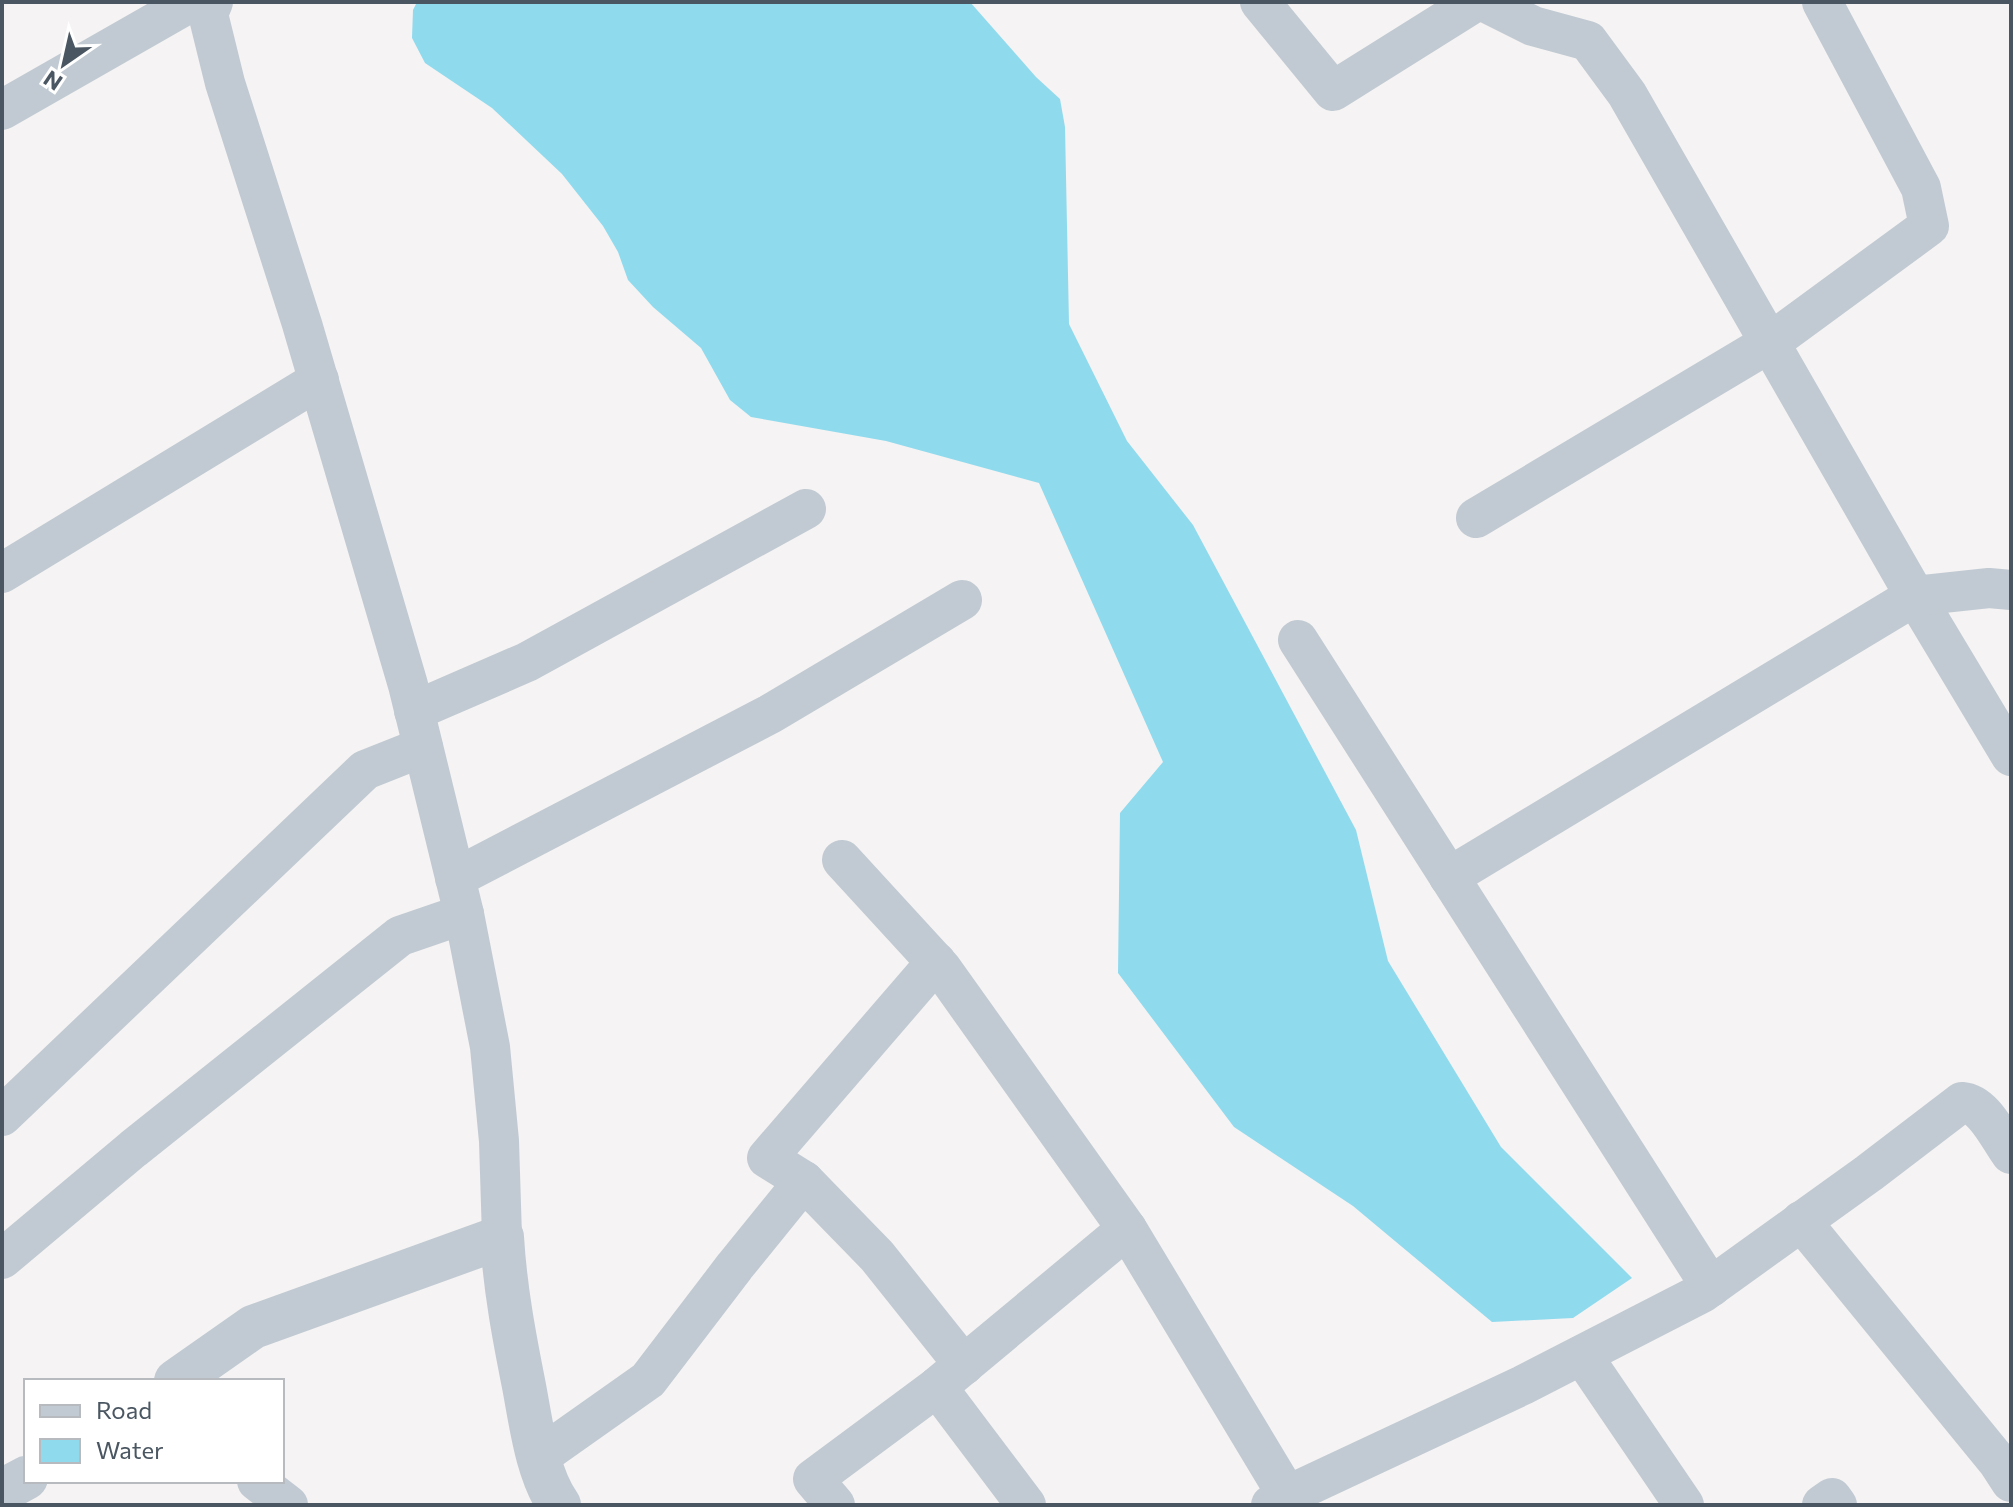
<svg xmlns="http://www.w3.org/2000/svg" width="2013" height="1507" viewBox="0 0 2013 1507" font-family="Commissioner,sans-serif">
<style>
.water{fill:#90daee}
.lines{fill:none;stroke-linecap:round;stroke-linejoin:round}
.minor{stroke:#c1cad2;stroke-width:40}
.tertiary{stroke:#c1cad2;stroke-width:44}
</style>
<rect width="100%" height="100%" fill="#f5f3f3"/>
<!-- water -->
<polygon class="water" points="417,2 970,2 1036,77 1060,99 1065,127 1069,324 1127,441 1193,525 1356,830 1388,961 1501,1147 1632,1278 1573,1318 1492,1322 1353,1206 1234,1127 1118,973 1120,813 1163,762 1039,483 886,441 751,417 730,400 701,348 653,307 628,280 618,252 603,226 562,174 492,108 425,63 412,38 413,10"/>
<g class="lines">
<!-- minor -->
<g class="minor">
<polyline points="213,2 208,14 225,83 302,324 408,685 464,914 490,1047 499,1141 502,1237"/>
<polyline points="1260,2 1333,91 1475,2"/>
<polyline points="1485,2 1533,26 1588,41 1627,94 1915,596 2011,756"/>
<polyline points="2,110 191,2"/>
<polyline points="1476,518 1771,342 1929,226 1921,188 1822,2"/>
<polyline points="2,573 319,380"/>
<polyline points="1298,640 1711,1287"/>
<polyline points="414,711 527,662 806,509"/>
<polyline points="842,860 942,969 1127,1229 1293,1505"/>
<polyline points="1449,877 1915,596 1989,588 2011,590"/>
<polyline points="455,878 770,714 962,600"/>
<polyline points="2,1116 365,770 423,747"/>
<polyline points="804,1181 767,1158 936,962"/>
<polyline points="1801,1221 1998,1462 2011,1482"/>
<polyline points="2,1259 133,1149 400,936 464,914"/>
<polyline points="1582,1355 1684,1505"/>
<polyline points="937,1387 1026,1505"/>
<polyline points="539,1457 648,1380 735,1266 804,1181 877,1256 964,1365"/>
<polyline points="257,1481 288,1505"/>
<polyline points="835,1505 813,1479 937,1387 1127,1229"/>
<path d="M1271 1505 1286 1496 1523 1385 1702 1293 1869 1173 1962 1102C1985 1104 1998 1137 2011 1154"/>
<polyline points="1822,1505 1832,1498 1837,1505"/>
</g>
<!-- tertiary -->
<g class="tertiary">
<path d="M176 1381 253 1327 502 1237C505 1288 514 1336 524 1386 531 1423 537 1474 559 1505"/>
<polyline points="2,1491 26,1478"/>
</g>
</g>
<!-- border -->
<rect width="2013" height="1507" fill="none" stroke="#4a5661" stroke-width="8"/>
<!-- legend -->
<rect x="24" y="1379" width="260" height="104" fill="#ffffff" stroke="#b7bbc0" stroke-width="2"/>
<rect x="40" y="1405" width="40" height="12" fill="#c1cad2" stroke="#b7bbc0" stroke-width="2"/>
<text x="96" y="1419" font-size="24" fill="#4a5661">Road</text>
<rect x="40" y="1439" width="40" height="24" fill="#90daee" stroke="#b7bbc0" stroke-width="2"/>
<text x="96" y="1459" font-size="24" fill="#4a5661">Water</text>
<!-- north arrow -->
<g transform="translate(64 64) rotate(214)" stroke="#ffffff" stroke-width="6" paint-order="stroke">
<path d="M0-6L14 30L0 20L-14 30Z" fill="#4a5661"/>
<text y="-12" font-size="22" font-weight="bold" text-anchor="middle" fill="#4a5661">N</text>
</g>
</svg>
